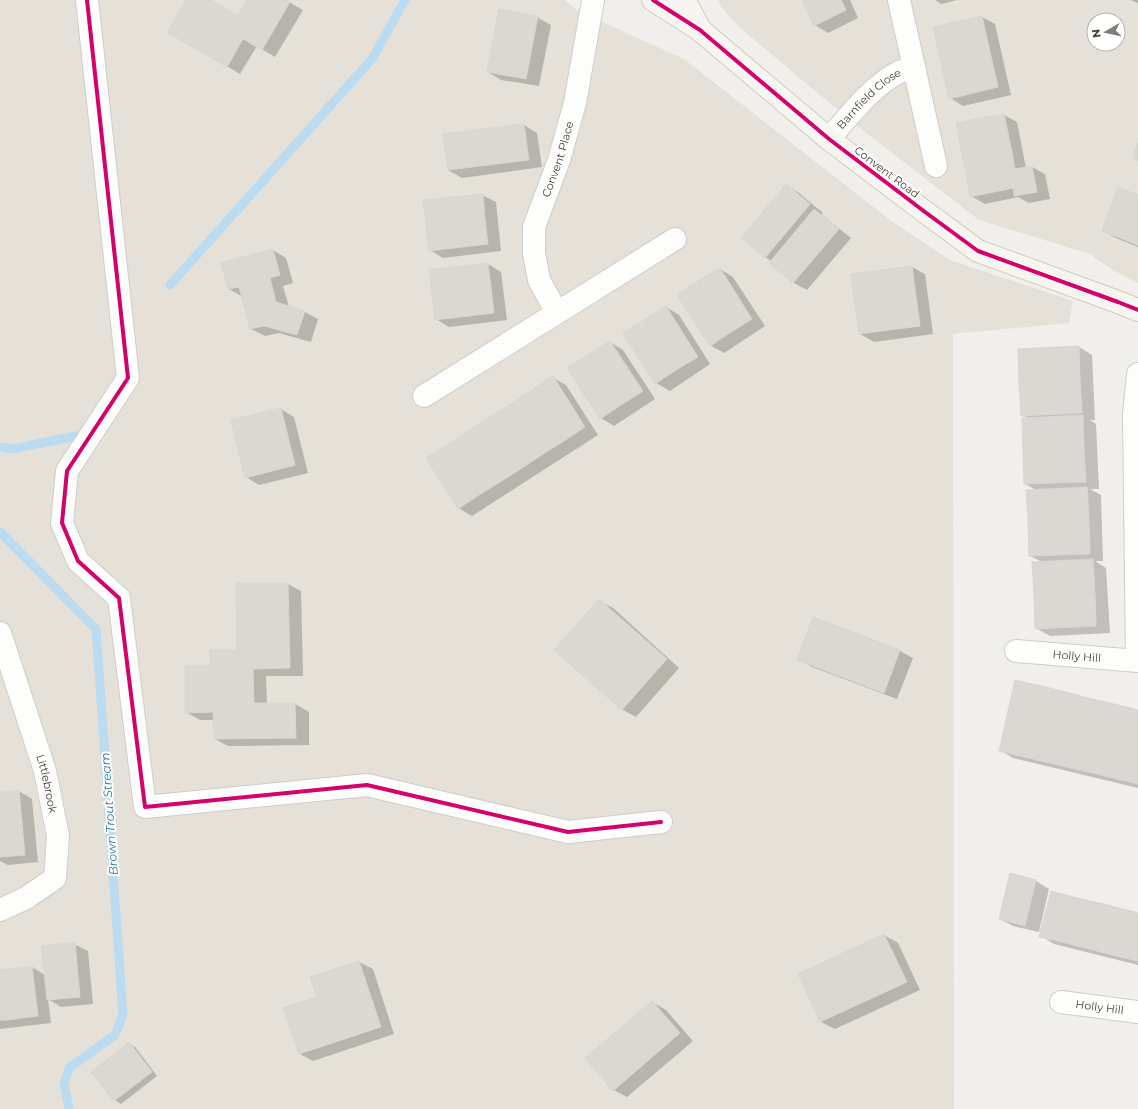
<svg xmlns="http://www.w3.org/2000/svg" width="1138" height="1109" viewBox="0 0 1138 1109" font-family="Montserrat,sans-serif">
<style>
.residential{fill:#e5e1d8;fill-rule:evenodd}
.shadow{fill:#0003}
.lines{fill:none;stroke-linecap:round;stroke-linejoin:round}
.stream{stroke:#badbf0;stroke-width:9}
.building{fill:#dbd8d3;stroke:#d9d6d1}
.street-casing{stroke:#cfcdc8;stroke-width:24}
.secondary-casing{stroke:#d1ccc2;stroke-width:24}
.street{stroke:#fdfdfc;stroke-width:22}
.secondary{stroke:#f7f5ef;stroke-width:22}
.cycleway-casing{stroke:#fff;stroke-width:6}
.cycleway{stroke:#d6006c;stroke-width:4}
.labels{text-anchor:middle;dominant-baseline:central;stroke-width:4;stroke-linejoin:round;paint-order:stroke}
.street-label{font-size:11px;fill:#484136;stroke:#fff}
.water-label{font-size:12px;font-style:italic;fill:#2c78ae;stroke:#fff}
</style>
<rect width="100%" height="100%" fill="#f1efeb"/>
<!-- residential -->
<g class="residential">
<polygon points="0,0 565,0 578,11 684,59 894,223 950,260 1073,301 1069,323 953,334 954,1109 0,1109"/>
<path d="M718 0H1138V283L1111 269 1090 254 979 220 865 132 802 80 738 26 723 9ZM1094 20H1118V44H1094Z"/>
</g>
<!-- shadow -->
<g class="shadow">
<polygon points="187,0 210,0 238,17 248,0 285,0 303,10 275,57 257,46 240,74 169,32"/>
<polygon points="803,0 850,0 858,18 828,33 815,25"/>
<polygon points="935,0 957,0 941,4"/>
<polygon points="1131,0 1138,0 1138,3"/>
<polygon points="537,17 551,25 539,86 501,80 488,72"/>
<polygon points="982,17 995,24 1011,95 963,106 950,98"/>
<polygon points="1004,115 1017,122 1026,168 1032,167 1045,174 1050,199 1029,203 1018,197 985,204 971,196"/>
<polygon points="524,125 537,133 542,167 462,178 448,170"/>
<polygon points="786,185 799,193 823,213 821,214 851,238 807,290 794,283 770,263 771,261 765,257"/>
<polygon points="482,195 496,202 501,251 443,258 430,250"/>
<polygon points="1138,196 1138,247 1116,238 1103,231"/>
<polygon points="273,250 286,258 293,283 283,286 289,307 305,312 318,319 311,342 279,333 265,336 251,329 243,297 229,289 222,264"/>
<polygon points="488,264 501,272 507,320 449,327 436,319"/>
<polygon points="912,267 925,274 933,334 874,342 860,334 852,274"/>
<polygon points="720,269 733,277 765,326 724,353 710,345"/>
<polygon points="666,307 679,315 710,364 670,391 656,383"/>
<polygon points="610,342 623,350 655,399 614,426 601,418"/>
<polygon points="1079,347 1092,355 1095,420 1090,420 1096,424 1099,489 1090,489 1101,495 1103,561 1095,561 1106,568 1110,633 1050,636 1036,628 1042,562 1030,556 1036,490 1025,484 1028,418 1022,415"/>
<polygon points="553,378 566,385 598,435 472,516 458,508"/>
<polygon points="281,409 294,417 308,473 259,485 246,477"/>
<polygon points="288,584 301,591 303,676 266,676 267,704 295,704 309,712 309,745 228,746 215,739 214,720 200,720 186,712 211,667 238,651"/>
<polygon points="599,601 613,608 679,668 636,717 623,710 556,650"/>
<polygon points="900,651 913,658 897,699 812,667 799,659"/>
<polygon points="1138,711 1138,788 1013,758 1000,750"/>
<polygon points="19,791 32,799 38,862 8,865 0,861 0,793"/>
<polygon points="1010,875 1036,881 1049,889 1039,932 1013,926 1000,919"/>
<polygon points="1138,914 1138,965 1054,944 1041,936"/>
<polygon points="884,935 898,943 920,990 835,1029 821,1022 799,974"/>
<polygon points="74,944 88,951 93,1004 61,1007 48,999 51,1023 0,1029 0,971 32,967 45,975"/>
<polygon points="359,962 373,969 394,1034 313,1061 300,1054 318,997"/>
<polygon points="652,1002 666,1010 693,1041 627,1097 614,1090"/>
<polygon points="129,1044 135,1047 157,1076 121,1104 115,1100 93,1072"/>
</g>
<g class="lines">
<!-- stream -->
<g class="stream">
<polyline points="170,285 372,59 405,0"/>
<polyline points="0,447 12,449 76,436"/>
<polyline points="0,532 96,629 123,1015 115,1035 69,1068 64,1084 69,1109"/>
</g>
</g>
<!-- building -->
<g class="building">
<polygon points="186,0 211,0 238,16 247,0 287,0 290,2 262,50 243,39 227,67 167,32"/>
<polygon points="802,0 841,0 846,10 814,26"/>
<polygon points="499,9 538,16 526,79 487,72"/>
<polygon points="982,16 990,52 941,62 933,27"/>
<polygon points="990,52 998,87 949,99 941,62"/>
<polygon points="1004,114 1012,152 964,163 956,123"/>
<polygon points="524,124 529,160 448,170 443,134"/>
<polygon points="1138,142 1138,161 1132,158"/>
<polygon points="1012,152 1015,169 1032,166 1037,192 1014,196 1013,188 970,197 964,163"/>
<polygon points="786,184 810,204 765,258 741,238"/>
<polygon points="1118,187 1138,195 1138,245 1102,231"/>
<polygon points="483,194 485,219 426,226 423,200"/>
<polygon points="814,209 839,229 793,283 769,263"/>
<polygon points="485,219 488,244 429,251 426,226"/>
<polygon points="273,249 280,275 270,278 276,302 305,311 297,335 264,326 250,329 239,287 228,289 221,263"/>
<polygon points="488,263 491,288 432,295 429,270"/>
<polygon points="912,266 920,326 859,334 851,274"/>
<polygon points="720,268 752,319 731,332 698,281"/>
<polygon points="698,281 731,332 710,346 677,295"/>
<polygon points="491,288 494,313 435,320 432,295"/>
<polygon points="666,306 698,357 676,370 644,320"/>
<polygon points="644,320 676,370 655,384 623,333"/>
<polygon points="610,341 643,391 621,405 589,354"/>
<polygon points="1079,346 1080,379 1019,382 1018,349"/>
<polygon points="589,354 621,405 600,419 567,368"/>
<polygon points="553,376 585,427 564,441 532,390"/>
<polygon points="1080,379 1082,413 1021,416 1019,382"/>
<polygon points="532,390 564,441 543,454 511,404"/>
<polygon points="511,404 543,454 522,468 489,417"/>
<polygon points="281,408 295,465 245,478 231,420"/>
<polygon points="1083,415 1084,448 1023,451 1022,418"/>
<polygon points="489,417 522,468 500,482 468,431"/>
<polygon points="468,431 500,482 479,495 447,445"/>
<polygon points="447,445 479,495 458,509 426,458"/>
<polygon points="1084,448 1086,482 1024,484 1023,451"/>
<polygon points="1087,487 1089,520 1028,523 1026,490"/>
<polygon points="1089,520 1090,554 1029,556 1028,523"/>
<polygon points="1093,559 1095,593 1034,595 1032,562"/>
<polygon points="236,583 288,583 290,668 253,669 254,703 295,703 296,738 214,739 213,712 185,713 185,666 210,666 210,650 237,650"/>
<polygon points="1095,593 1096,626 1035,629 1034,595"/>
<polygon points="599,599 667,659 622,710 554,650"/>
<polygon points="813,617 900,650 884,693 797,660"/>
<polygon points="1015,680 1054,689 1037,760 999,751"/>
<polygon points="1054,689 1092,699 1075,769 1037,760"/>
<polygon points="1092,699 1131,708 1114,778 1075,769"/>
<polygon points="1131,708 1138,710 1138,784 1114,778"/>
<polygon points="19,790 25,855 0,857 0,792"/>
<polygon points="1010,873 1036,880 1025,926 999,919"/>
<polygon points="1051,891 1077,898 1066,943 1039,937"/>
<polygon points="1077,898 1104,904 1093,950 1066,943"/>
<polygon points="1104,904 1131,911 1120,957 1093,950"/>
<polygon points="1131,911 1138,913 1138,961 1120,957"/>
<polygon points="884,934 907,982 820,1022 798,974"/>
<polygon points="75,942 80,997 47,1000 41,946"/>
<polygon points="359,961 381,1027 299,1054 283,1008 317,997 310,977"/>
<polygon points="32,966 38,1016 7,1020 1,970"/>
<polygon points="0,970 1,970 7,1020 0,1020"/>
<polygon points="652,1001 680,1033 613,1091 585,1058"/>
<polygon points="129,1042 152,1072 114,1101 91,1072"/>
</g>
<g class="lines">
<!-- street casing -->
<g class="street-casing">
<g id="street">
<polyline points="87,0 128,378 67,471 62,523 78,561 119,598 145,807 367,785 568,832 661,822"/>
<polyline points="899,0 936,166"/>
<path id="s1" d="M829 139C849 116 872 86 899 72 904 70 909 69 914 67"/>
<path id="s2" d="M557 313 539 280 534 253V227L559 160 575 103 593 0"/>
<polyline points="424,396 675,239"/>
<path id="s3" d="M0 633 45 771 58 836 55 878 26 898 0 910"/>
<path id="s4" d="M1016 651 1138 661"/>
<polyline points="1137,661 1134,414 1138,374"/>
<path id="s5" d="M1061 1002 1138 1012"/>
</g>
</g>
<!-- secondary casing -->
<g class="secondary-casing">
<g id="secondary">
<polyline points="653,0 700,30 829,139 925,212 978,251 1118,302 1138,310"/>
<polyline points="684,0 700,29"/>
</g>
</g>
<!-- street -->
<use href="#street" class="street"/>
<!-- secondary -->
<use href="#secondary" class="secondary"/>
<!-- cycleway casing -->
<g class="cycleway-casing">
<g id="cycleway">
<polyline points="87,0 128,378 67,471 62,523 78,561 119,598 145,807 367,785 568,832 661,822"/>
<polyline points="653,0 700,30 829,139 925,212 978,251 1118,302 1138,310"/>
</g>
</g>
<!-- cycleway -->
<use href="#cycleway" class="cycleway"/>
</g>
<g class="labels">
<!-- street labels -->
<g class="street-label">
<text stroke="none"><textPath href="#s1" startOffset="57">Barnfield Close</textPath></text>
<text stroke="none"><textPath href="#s2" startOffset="163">Convent Place</textPath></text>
<text transform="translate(887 172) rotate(37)">Convent Road</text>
<text stroke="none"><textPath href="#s4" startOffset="61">Holly Hill</textPath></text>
<text stroke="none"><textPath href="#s3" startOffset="158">Littlebrook</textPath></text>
<text stroke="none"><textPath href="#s5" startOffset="39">Holly Hill</textPath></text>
</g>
<!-- water labels -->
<g class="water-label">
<text transform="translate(109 814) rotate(-94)">Brown Trout Stream</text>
</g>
</g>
<!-- north arrow -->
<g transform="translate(1106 32) rotate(261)"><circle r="19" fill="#ffffff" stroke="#b6b3af"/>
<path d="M0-3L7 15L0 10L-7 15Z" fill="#837e75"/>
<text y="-6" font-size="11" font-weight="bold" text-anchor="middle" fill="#484136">N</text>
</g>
</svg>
